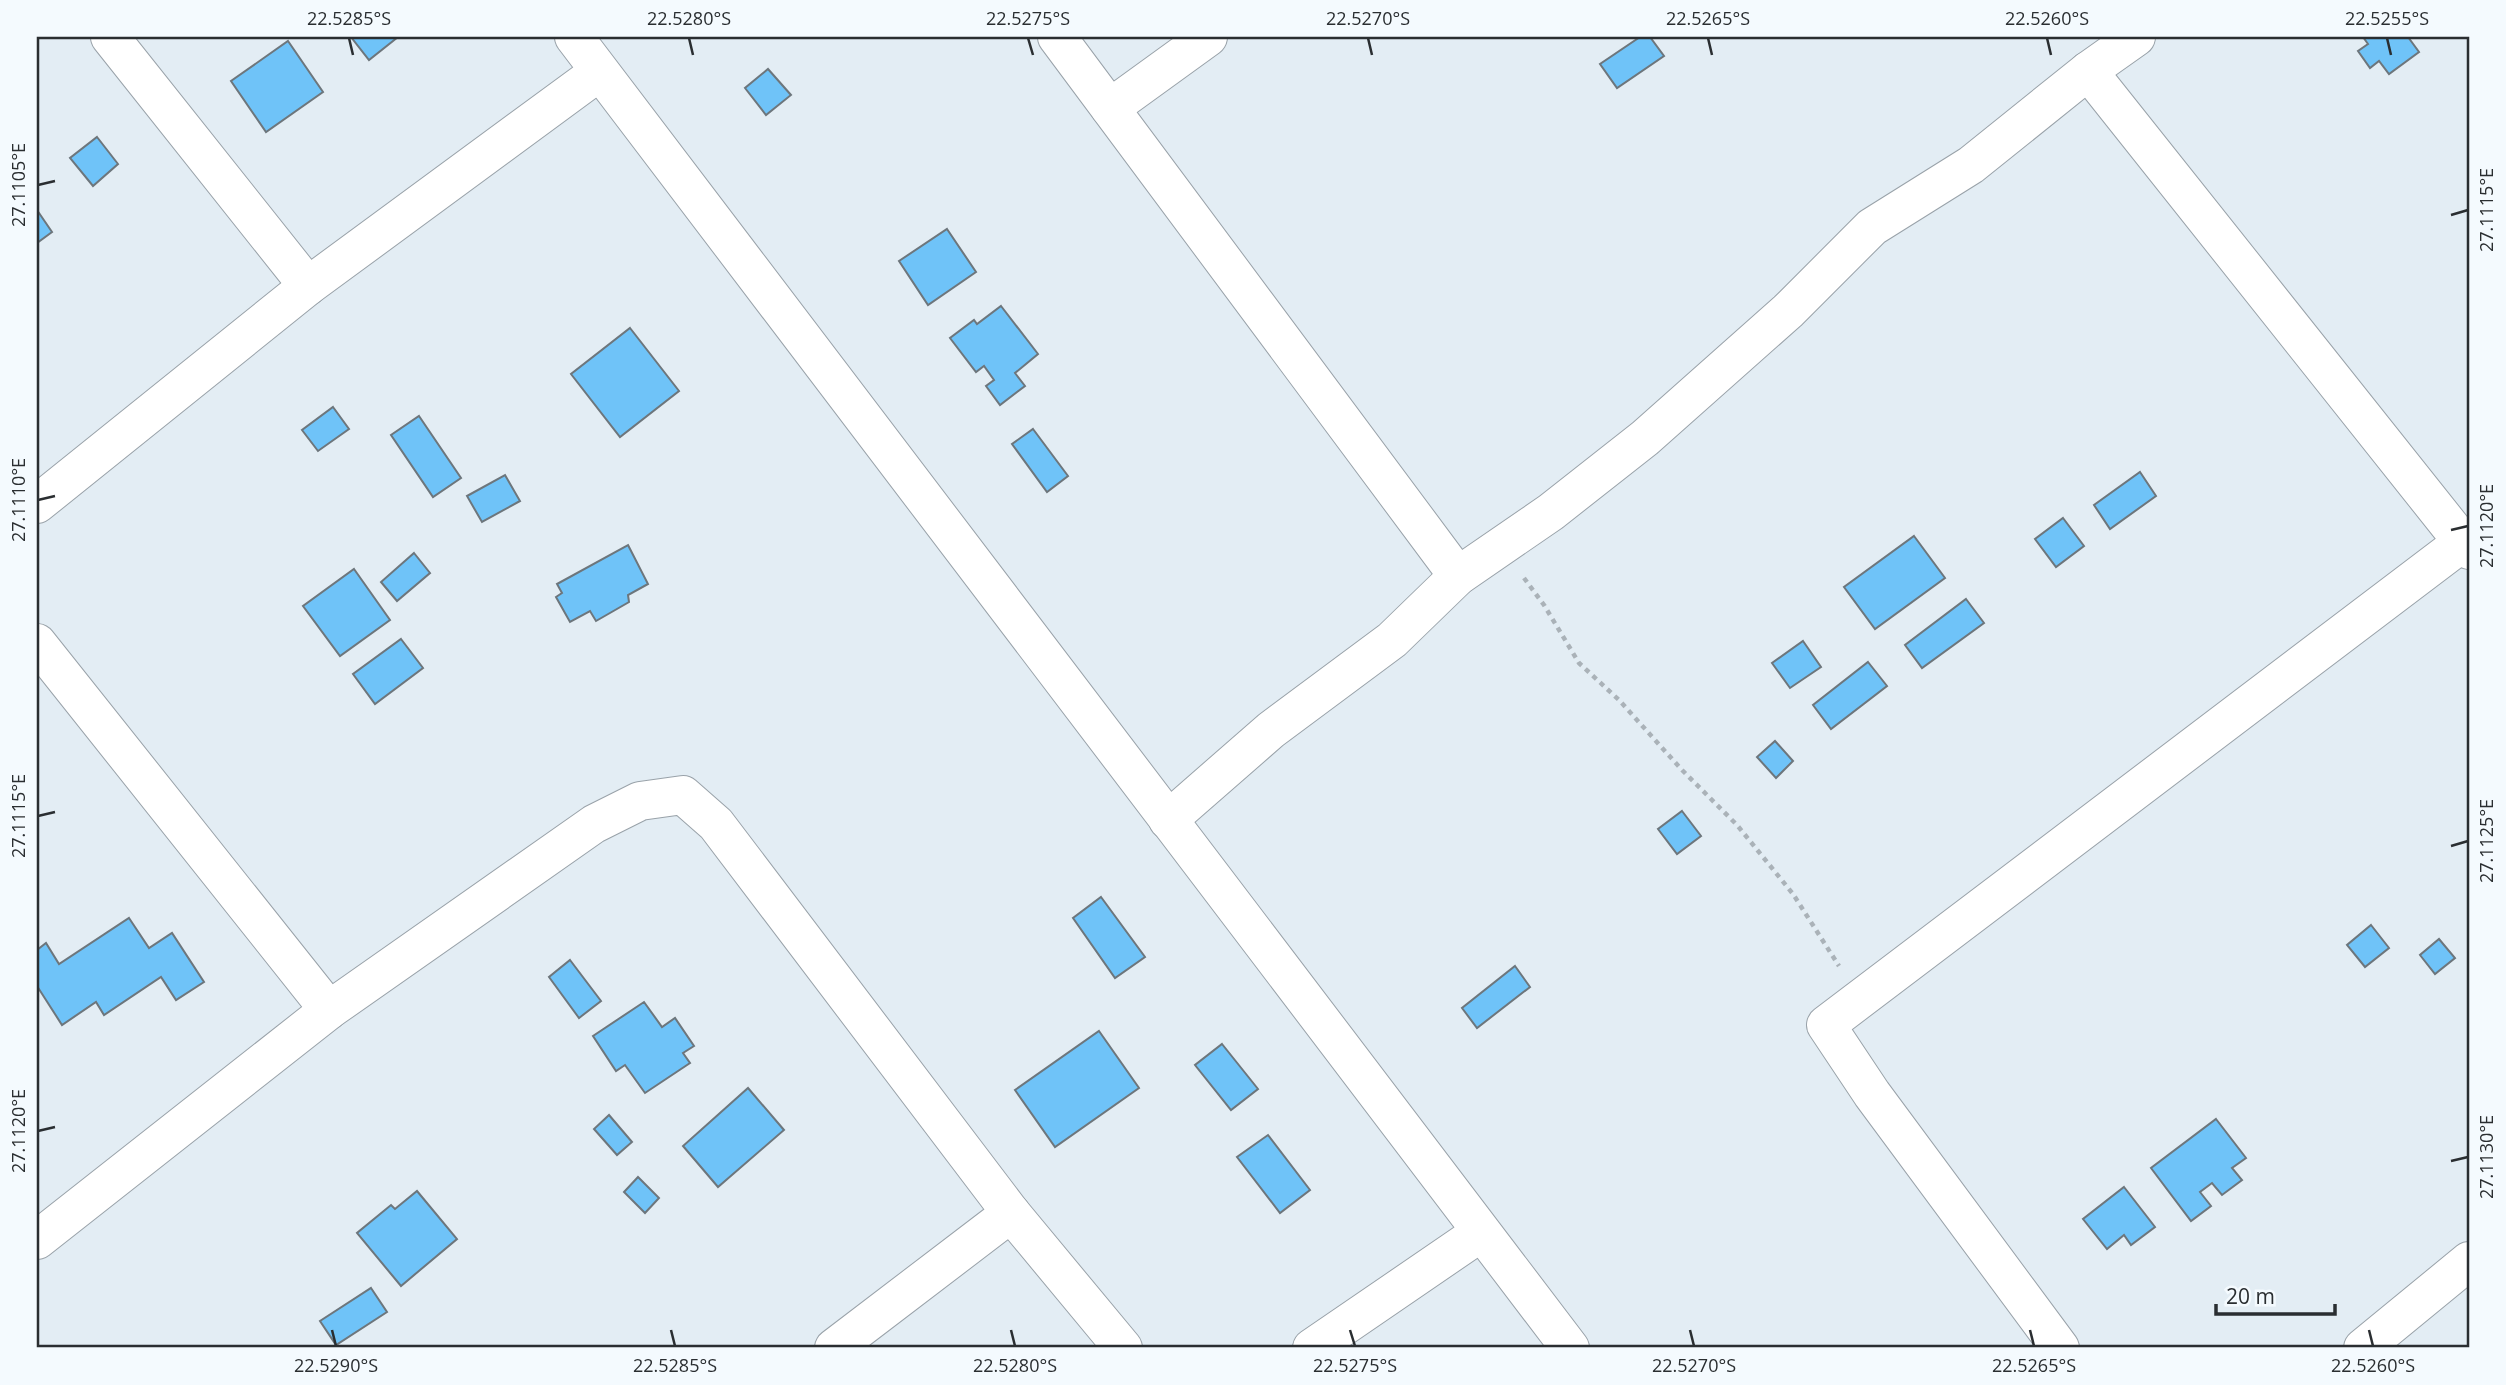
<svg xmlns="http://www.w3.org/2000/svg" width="2506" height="1385" viewBox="0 0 2506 1385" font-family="'Open Sans',sans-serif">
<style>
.building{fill:#6fc3f8;stroke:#6d767c;stroke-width:2}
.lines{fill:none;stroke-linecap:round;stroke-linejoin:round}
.minor-casing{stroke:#99a2a9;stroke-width:40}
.path{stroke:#aab2b8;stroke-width:4.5;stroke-dasharray:5 5;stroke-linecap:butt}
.minor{stroke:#fff;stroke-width:38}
.ticks{fill:none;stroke:#2a2e31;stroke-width:2.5}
.neatline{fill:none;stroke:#2a2e31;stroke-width:2.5}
.ticks-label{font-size:18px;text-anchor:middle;fill:#2a2e31}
</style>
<rect width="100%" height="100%" fill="#e3edf4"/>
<!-- building -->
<g class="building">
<polygon points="351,37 398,37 369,60"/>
<polygon points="1640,37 1650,37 1664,56 1617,88 1600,64"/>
<polygon points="2363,37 2408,37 2419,52 2389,74 2379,61 2370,68 2358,51 2368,44"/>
<polygon points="288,41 323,92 266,132 231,81"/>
<polygon points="768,69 791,95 766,115 745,88"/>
<polygon points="97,137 118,164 93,186 70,158"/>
<polygon points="37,210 52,232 37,243"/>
<polygon points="947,229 976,272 928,305 899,261"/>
<polygon points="1001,306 1038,354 1015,373 1025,386 1000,405 986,386 994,380 984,366 976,372 950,338 974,320 977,324"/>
<polygon points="630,328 679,391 620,437 571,374"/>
<polygon points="333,407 349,429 318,451 302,430"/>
<polygon points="419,416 461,478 433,497 391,435"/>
<polygon points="1033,429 1068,476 1047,492 1012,444"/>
<polygon points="2140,472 2156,496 2110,529 2094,505"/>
<polygon points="505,475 520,501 482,522 467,496"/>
<polygon points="2063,518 2084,546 2056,567 2035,539"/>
<polygon points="1914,536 1945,578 1875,629 1844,587"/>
<polygon points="628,545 648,584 628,595 629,602 596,621 590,611 570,622 556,597 562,593 557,584"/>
<polygon points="414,553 430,573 397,601 381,582"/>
<polygon points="354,569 390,620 340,656 303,606"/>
<polygon points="1966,599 1984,623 1922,668 1905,645"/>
<polygon points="401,639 423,668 375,704 353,674"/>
<polygon points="1803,641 1821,667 1790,688 1772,663"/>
<polygon points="1868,662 1887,686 1831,729 1813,705"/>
<polygon points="1775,741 1793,761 1776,778 1757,757"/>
<polygon points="1682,811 1701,836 1677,854 1658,829"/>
<polygon points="1101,897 1145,957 1115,978 1073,918"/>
<polygon points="129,918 149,948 172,933 204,982 176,1000 161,977 104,1015 96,1002 62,1025 37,986 37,950 46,943 59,964"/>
<polygon points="2371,925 2389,948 2365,967 2347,945"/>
<polygon points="2439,939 2455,958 2435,974 2420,955"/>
<polygon points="570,960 601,1001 579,1018 549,977"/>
<polygon points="1515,966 1530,987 1477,1028 1462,1008"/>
<polygon points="644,1002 662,1027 675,1018 694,1046 683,1053 690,1063 645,1093 625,1065 616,1071 593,1036"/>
<polygon points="1099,1031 1139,1088 1055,1147 1015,1090"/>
<polygon points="1222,1044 1258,1089 1231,1110 1195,1065"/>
<polygon points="748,1088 784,1130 718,1187 683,1146"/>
<polygon points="609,1115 632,1142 617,1155 594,1129"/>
<polygon points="2216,1119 2246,1158 2232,1168 2242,1180 2222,1195 2212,1183 2200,1192 2211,1206 2191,1221 2151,1168"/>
<polygon points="1268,1135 1310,1190 1280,1213 1237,1157"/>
<polygon points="638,1177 659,1198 645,1213 624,1192"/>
<polygon points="2124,1187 2155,1227 2131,1245 2124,1235 2107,1249 2083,1219"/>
<polygon points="417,1191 457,1239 401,1286 357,1233 391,1205 395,1209"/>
<polygon points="371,1288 387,1312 336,1345 320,1321"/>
</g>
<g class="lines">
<!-- minor casing -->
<g class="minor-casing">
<g id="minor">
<polyline points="110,37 308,286"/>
<polyline points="574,37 1570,1348"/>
<polyline points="1057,37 1458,576"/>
<polyline points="2088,71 2469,550"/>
<polyline points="1110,108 1208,37"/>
<polyline points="37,504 308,286 599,72"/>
<polyline points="37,643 329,1010"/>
<polyline points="1168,820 1271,730 1392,640 1458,576 1551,512 1645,438 1788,311 1872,227 1971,165 2088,71 2136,37"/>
<polyline points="37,1240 329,1010 594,824 640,801 683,795 716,824 1011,1213 1123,1348"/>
<polyline points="834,1348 1011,1213"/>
<polyline points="1312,1348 1480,1233"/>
<polyline points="2060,1348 1872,1094 1826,1025 2463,542"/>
<polyline points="2363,1348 2469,1261"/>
</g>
</g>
<!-- path -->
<polyline class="path" points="1524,578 1544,605 1579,663 1619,700 1682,770 1737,825 1793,894 1839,966"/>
<!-- minor -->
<use href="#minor" class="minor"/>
</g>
<!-- ticks -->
<path class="ticks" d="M349 38 353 55M689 38 693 55M1028 38 1033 55M1368 38 1372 55M1708 38 1712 55M2047 38 2051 55M2387 38 2391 55M38 185 55 181M2451 215 2468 210M38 500 55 496M2451 530 2468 526M38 816 55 812M2451 846 2468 841M38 1131 55 1127M2451 1161 2468 1157M332 1330 336 1346M671 1330 675 1346M1011 1330 1015 1346M1350 1330 1355 1346M1690 1330 1694 1346M2030 1330 2034 1346M2369 1330 2373 1346"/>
<!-- border -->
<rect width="2506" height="1385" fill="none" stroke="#f4fafe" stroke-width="77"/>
<!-- scale -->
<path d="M2216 1304v10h119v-10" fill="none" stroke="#2a2e31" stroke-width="3.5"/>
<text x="2226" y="1304" font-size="21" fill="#2a2e31" stroke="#f4fafe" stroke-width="5" paint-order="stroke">20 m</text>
<rect x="38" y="38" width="2430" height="1308" class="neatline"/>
<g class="ticks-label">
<text x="349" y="25">22.5285°S</text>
<text x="689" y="25">22.5280°S</text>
<text x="1028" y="25">22.5275°S</text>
<text x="1368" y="25">22.5270°S</text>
<text x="1708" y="25">22.5265°S</text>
<text x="2047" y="25">22.5260°S</text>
<text x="2387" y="25">22.5255°S</text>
<text transform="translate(19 185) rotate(-90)" y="6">27.1105°E</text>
<text transform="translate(2487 210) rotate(-90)" y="6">27.1115°E</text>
<text transform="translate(19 500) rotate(-90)" y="6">27.1110°E</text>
<text transform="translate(2487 526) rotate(-90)" y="6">27.1120°E</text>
<text transform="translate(19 816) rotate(-90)" y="6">27.1115°E</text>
<text transform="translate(2487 841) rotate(-90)" y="6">27.1125°E</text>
<text transform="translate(19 1131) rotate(-90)" y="6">27.1120°E</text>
<text transform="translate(2487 1157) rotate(-90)" y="6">27.1130°E</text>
<text x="336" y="1372">22.5290°S</text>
<text x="675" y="1372">22.5285°S</text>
<text x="1015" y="1372">22.5280°S</text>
<text x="1355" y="1372">22.5275°S</text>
<text x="1694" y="1372">22.5270°S</text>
<text x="2034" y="1372">22.5265°S</text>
<text x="2373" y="1372">22.5260°S</text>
</g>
</svg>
